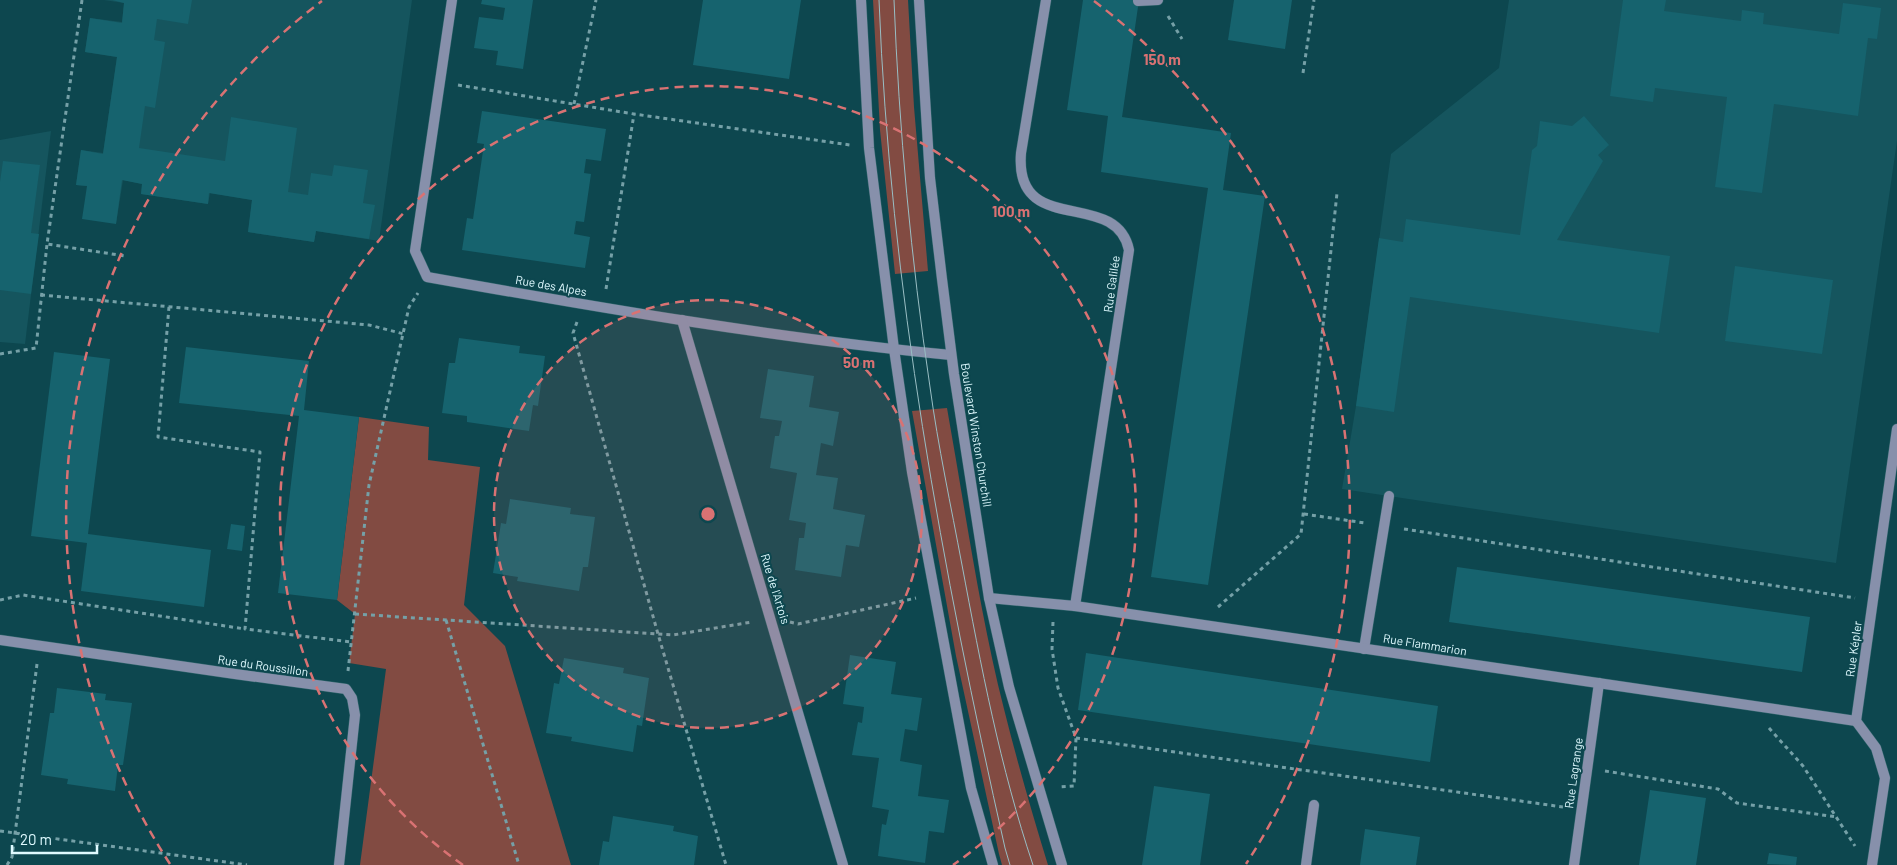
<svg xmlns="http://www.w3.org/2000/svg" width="1897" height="865" font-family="Barlow,sans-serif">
  <rect width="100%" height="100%" fill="#0d474f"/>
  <g fill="#15555e">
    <polygon points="104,0 412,0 379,241 316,231 314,242 248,232 252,200 210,193 208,204 141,194 142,184 123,180 116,224 87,186 76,185 81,150 103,153 117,57 85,52 90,18 122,22 124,3"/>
    <polygon points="1509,0 1897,0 1897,141 1836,563 1342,489 1356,406 1391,154 1499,68"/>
    <polygon points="51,131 25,344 0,342 0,140"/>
  </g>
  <g fill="#824b42">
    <polygon points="873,0 908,0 914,107 928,271 895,274 880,130"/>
    <path d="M947,408C965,508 979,610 1004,709C1017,761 1032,813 1048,865H1002L999,854L956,656L912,411Z"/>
    <polygon points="359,417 429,427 428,460 480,467 464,605 505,646 571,865 360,865 386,669 349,663 355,614 337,600"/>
  </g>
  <g fill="#16636e">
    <polygon points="112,0 192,0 188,24 157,19 154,40 165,42 155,108 145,106 139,148 225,161 231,117 297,128 288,192 308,195 311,173 332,176 334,165 368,170 363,203 375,205 369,239 316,231 314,242 248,232 252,200 209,193 208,204 141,194 142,184 122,180 116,224 82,219 87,186 76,185 81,150 103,154 117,57 85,52 90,18 122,23 124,3"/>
    <polygon points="482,0 533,0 523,69 496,65 498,51 474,48 479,17 503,20 505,8 481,4"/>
    <polygon points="703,0 801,0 789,79 693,65"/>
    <polygon points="1083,0 1139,0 1122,117 1231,133 1223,190 1265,196 1208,585 1151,577 1208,188 1101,172 1108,116 1067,110"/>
    <polygon points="1234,0 1292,0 1285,49 1228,40"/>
    <polygon points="1623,0 1666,0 1664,11 1741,21 1742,10 1764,13 1763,24 1839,34 1843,3 1881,8 1877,39 1868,38 1858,116 1774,104 1762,193 1715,187 1727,97 1655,88 1653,102 1610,96"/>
    <polygon points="482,111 606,129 601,161 586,159 584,173 591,174 584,222 576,221 574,234 590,237 585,268 462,250 467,218 473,219 484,144 477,143"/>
    <polygon points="1584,116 1609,145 1598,155 1603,161 1557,240 1670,256 1659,333 1410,297 1394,412 1356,406 1379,238 1403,242 1406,219 1520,235 1532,150 1537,146 1540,121 1572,126"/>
    <polygon points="3,161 40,165 31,233 39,234 31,294 0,290 0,182"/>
    <polygon points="1735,266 1833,280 1822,354 1725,341"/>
    <polygon points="459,338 520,346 519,353 545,356 538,406 533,405 529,431 467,422 467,416 442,413 449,363 455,363"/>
    <polygon points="186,347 309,361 304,410 359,417 337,600 278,593 299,416 179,403"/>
    <polygon points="54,352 110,359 88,534 211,550 204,607 81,591 87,543 31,536"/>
    <polygon points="768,369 814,376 809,407 839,412 833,446 821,443 816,475 838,478 833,509 865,515 859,547 846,545 841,577 795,570 799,538 804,538 806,523 789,520 797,473 770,468 775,436 779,436 782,421 760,418"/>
    <polygon points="510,499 571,508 570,514 595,517 588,567 583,567 579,591 517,581 518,577 493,573 501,523 506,524"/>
    <polygon points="231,524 245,526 242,551 227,549"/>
    <polygon points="1457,567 1810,617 1802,672 1449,622"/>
    <polygon points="1086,653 1438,706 1430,762 1078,710"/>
    <polygon points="850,655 896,662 891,694 922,698 917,731 905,729 900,761 922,765 918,796 949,800 944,833 929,831 925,863 878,856 882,824 886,825 889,810 872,807 879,758 852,755 858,722 862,723 864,707 843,704"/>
    <polygon points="564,658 624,668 623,673 649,678 642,726 637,725 633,752 571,741 572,737 546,733 554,683 559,684"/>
    <polygon points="57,688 106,694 105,700 132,703 123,765 118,765 115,791 67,784 68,779 41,775 50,713 54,713"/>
    <polygon points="1154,786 1210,794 1200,865 1142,865"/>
    <polygon points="1650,790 1706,798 1696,865 1639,865"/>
    <polygon points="613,816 674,826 673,831 698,836 694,865 599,865 603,841 609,842"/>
    <polygon points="1365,829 1420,837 1416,865 1360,865"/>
    <polygon points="1769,853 1797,857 1796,865 1767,864"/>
  </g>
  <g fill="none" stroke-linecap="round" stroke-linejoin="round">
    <defs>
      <polyline id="pedestrian" points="1364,649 1389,496"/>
      <g id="minor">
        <path d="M452,0L415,251L427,277C601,308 775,338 951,355"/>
        <path d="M1046,0L1021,153C1014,239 1116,187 1129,250L1075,606"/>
        <polyline points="1138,1 1158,0"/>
        <polyline points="682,320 843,865"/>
        <polyline points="989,598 1075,606 1856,721"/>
        <polyline points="0,640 235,674 346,689 352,698 355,715 339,865"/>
        <polyline points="1306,865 1314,805"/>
        <polyline points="1574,865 1599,683"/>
        <polyline points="1872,865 1885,778 1876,748 1856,721 1897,429"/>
      </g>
      <g id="tertiary">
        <polyline points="861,0 869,148 894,349 912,472 971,788 993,865"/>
        <polyline points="919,0 930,178 942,279 954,374 989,598 1009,687 1062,865"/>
      </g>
    </defs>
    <use href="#pedestrian" stroke="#2f646b" stroke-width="11"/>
    <use href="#minor" stroke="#2f646b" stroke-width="11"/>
    <use href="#tertiary" stroke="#2f646b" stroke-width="11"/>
    <g stroke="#75a0a7" stroke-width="3" stroke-dasharray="4 4" stroke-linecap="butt">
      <polyline points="82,0 47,244 125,256"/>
      <polyline points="1168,16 1182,39"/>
      <polyline points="1303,73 1314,0"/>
      <polyline points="458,85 634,114 850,145"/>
      <polyline points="574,104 596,0"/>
      <polyline points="606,289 634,114"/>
      <polyline points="41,295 369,325 404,334"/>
      <polyline points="169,307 158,437 260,452 245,629 351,642"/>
      <polyline points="577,322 573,333 658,634 726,865"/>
      <polyline points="0,354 36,348 47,244"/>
      <polyline points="1304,514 1365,523"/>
      <polyline points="1404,529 1855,598"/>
      <polyline points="0,600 23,595 245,629"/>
      <polyline points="1218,607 1301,534 1337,193"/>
      <polyline points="355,614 673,635 752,622"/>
      <polyline points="446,620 519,865"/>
      <polyline points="790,622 798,624 916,598"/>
      <polyline points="1053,622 1052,649 1058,688 1076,738 1074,786 1059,787"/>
      <polyline points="348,671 369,485 409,307 418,293"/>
      <polyline points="1769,728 1803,766 1855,846"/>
      <polyline points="1076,738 1563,807"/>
      <polyline points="1605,771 1718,789 1737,803 1837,817"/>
      <polyline points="0,831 247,865"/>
      <polyline points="7,865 12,857 37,664"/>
    </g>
    <use href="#pedestrian" stroke="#8790ab" stroke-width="10"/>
    <use href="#minor" stroke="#8790ab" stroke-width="10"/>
    <use href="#tertiary" stroke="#8790ab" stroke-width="10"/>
    <g stroke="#99bec4" stroke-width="1">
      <path d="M879,0C890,286 942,569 1005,848L1010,865"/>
      <path d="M894,0C899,129 911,259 930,387C938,446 951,506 962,565C981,666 1000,767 1033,865"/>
    </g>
  </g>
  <circle cx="708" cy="514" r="214" fill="#d97273" fill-opacity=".12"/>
  <g fill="none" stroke="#d97273" stroke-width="2.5" stroke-dasharray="9 6">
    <circle cx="708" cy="514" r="214"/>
    <path d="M463 865A428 428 0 1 1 953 865"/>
    <path d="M170 864A642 642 0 0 1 322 1M1094 1A642 642 0 0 1 1246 864"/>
  </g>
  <g text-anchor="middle" stroke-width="4" stroke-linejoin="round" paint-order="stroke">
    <g font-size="12" fill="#dffaff" stroke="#0d474f">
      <text transform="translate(1112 284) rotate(-82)" y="4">Rue Galilée</text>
      <text transform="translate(551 286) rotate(10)" y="4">Rue des Alpes</text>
      <text transform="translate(976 435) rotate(81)" y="4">Boulevard Winston Churchill</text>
      <text transform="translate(775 589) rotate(73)" y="4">Rue de l'Artois</text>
      <text transform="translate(1425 645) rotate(9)" y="4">Rue Flammarion</text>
      <text transform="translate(1854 649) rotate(-82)" y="4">Rue Képler</text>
      <text transform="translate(263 666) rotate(8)" y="4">Rue du Roussillon</text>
      <text transform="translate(1574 773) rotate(-82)" y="4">Rue Lagrange</text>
    </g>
  </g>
  <circle cx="708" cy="514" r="8" fill="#d97273" stroke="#0d474f" stroke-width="2.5"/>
  <g font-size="15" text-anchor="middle" font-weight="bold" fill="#d97273" stroke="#0d474f" stroke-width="4" stroke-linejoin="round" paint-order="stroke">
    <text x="1162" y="65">150 m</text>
    <text x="1011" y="217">100 m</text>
    <text x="859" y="368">50 m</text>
  </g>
  <path d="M12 845v8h85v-8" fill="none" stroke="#dffaff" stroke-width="2.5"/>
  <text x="20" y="845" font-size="15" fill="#dffaff" stroke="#0d474f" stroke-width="4" paint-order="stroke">20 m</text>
</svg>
